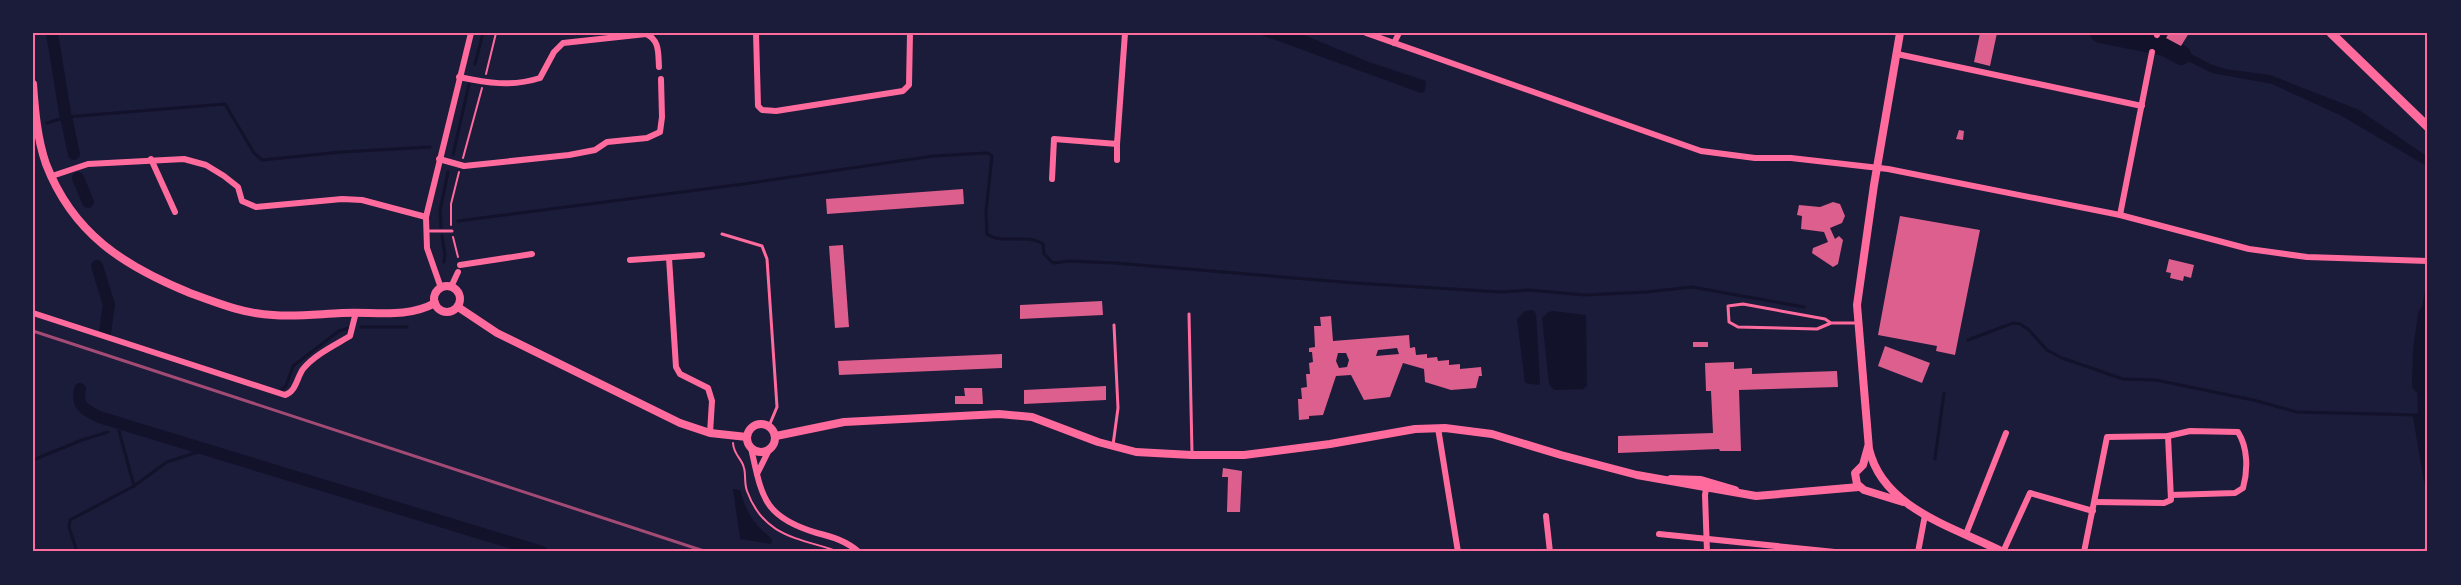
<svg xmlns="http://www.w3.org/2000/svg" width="2461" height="585" font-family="Overpass,sans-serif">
  <rect width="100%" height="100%" fill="#1b1b3a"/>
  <g fill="#12122b">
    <polygon points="1256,33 1299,33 1369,62 1426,81 1425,91 1421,93"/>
    <polygon points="2084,33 2130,33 2153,37 2150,48"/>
    <polygon points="2158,39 2165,40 2210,64 2225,69 2270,75 2359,110 2428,157 2428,167 2342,116 2272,84 2212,73 2164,49 2155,49"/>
    <polygon points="2428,268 2428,353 2416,352"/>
    <polygon points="1533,310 1536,314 1540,382 1539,385 1525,383 1517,319 1525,311"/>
    <polygon points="1552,311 1586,315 1587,386 1583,389 1554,390 1549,384 1542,318 1547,313"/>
    <polygon points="2416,357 2428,358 2428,492 2424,482 2413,417 2418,412"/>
    <path d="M733,489L740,490C747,514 753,523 772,539L771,544L740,539Z"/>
  </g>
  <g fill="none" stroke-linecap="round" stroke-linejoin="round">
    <g stroke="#12122b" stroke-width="3">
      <polyline points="475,64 483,33"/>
      <polyline points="47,123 66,117 225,104 254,153 262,160 341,152 430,147"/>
      <polyline points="453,155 469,84"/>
      <path d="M458,221L744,184L933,156L988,153L992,156L986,212L987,234C1002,245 1026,233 1043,244L1044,254L1053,263L1069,261L1115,263L1355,283L1501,292L1529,290L1585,295L1646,292L1692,287L1804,307"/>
      <polyline points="441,227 440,211 448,172"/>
      <polyline points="442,236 445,255 444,262"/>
      <polyline points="361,327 407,327"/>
      <polyline points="1968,340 2013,323 2020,324 2028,329 2047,350 2062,358 2123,379 2156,380 2253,400 2297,412 2417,415"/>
      <polyline points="281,390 286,386 293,366 339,331 349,328"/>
      <polyline points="119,431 134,486"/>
      <polyline points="1935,459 1944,393"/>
      <polyline points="33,460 82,440 108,432"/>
      <polyline points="77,552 69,527 70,520 134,486 167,462 207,449"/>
    </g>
    <g stroke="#12122b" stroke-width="12">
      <polyline points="52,33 65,113"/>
      <polyline points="66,117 74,154"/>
      <polyline points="78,178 88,202"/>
      <polyline points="97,266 109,305 105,332"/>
      <path d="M80,389C76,406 85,410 99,417L542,552"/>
    </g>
    <g stroke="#12122b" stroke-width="20">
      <polyline points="2100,33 2165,46 2181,55"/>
      <polyline points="2422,384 2423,351 2428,315"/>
    </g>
  </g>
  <g fill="#dd5f8e" fill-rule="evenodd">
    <polygon points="1980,33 1997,33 1990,66 1974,62"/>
    <polygon points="2169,33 2189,33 2181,46 2166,38"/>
    <polygon points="1959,130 1964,131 1963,140 1956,139"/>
    <polygon points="963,189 964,204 827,214 826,199"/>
    <polygon points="1833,202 1840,204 1845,216 1842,223 1830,228 1835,239 1839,236 1843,240 1838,264 1833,267 1812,253 1813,248 1828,242 1824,232 1801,229 1802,216 1797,215 1799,205 1820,207"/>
    <polygon points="1900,216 1980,230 1955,355 1936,351 1937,346 1878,335"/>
    <polygon points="843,245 849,327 835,328 829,246"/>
    <polygon points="2169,259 2194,265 2191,278 2184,276 2183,281 2170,278 2171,273 2166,272"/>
    <polygon points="1102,301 1103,315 1020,319 1020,305"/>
    <path d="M1331,316L1333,341L1409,335L1410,348L1415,347L1416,355L1427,354V358L1437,357L1438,361L1449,360V365L1460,364V369L1481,367L1482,376H1479L1476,388L1451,390L1425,382L1424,369L1403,363L1390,397L1364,400L1351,375L1336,376L1323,415L1309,416V419L1299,420L1298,399H1302L1301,388L1307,387L1306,374H1310L1309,363L1313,362L1312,352H1309V348L1315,347L1314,326H1321L1320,317ZM1397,348L1399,354L1376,356L1378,350ZM1338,353H1346L1349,360L1347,367L1339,368L1336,361Z"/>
    <rect x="1693" y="342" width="15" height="5"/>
    <polygon points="1885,346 1930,363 1922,383 1878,366"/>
    <polygon points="1002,354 1002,368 839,375 838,361"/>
    <polygon points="1734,362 1734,369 1752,368 1752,374 1837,371 1838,387 1739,390 1741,451 1720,451 1719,449 1618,453 1618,436 1713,433 1711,391 1706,391 1705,363"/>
    <polygon points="1106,386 1106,400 1024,404 1024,390"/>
    <polygon points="964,388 982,388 983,404 955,404 955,396 965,396"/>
    <polygon points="1223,468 1242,471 1240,512 1227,512 1228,477 1222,477"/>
  </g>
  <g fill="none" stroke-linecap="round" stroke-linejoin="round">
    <g stroke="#ff6b9d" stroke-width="2">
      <polyline points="486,74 496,33"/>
      <polyline points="463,158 482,88"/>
      <polyline points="451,225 451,204 459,172"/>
      <polyline points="453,237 458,257"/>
      <path d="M733,443C734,456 742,458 744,468C746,475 744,483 747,491C764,538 800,538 840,552"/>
    </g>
    <g stroke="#ff6b9d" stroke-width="3">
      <polyline points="426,231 452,231"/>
      <polyline points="722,234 762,246 767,259 777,407 769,426"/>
      <polyline points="1189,314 1192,453"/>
      <polyline points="1831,323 1825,319 1743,304 1728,306 1729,322 1738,327 1817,329 1831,323 1858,323"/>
      <polyline points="1113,445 1118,408 1114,325"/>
    </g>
    <g stroke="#ff6b9d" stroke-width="6">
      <polyline points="756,33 758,106 762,110 776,111 903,91 909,85 910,33"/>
      <polyline points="1366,33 1701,151 1755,158 1791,158 1888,169 2120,215 2249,249 2307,257 2428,261"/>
      <polyline points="2157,35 2158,33"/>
      <polyline points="1394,43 1399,33"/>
      <polyline points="1897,54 2142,106"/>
      <path d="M459,77C487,83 512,87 540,78L554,52L563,43L646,34C660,40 658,53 659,67"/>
      <polyline points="151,159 175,212"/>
      <polyline points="439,159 464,166 569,155 595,150 607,142 647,138 660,132 662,117 661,79"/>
      <polyline points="1117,160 1117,144"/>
      <polyline points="52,176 88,164 184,159 206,165 224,176 238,187 242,201 256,207 342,199 362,200 426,217"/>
      <polyline points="1052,179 1054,139 1117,144 1125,33"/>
      <polyline points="2120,215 2152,52"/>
      <polyline points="669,258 676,367 680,374 708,388 712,401 710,433"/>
      <polyline points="630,260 702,255"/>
      <polyline points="460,265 532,254"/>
      <polyline points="451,287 458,272"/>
      <polyline points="441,288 427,248 426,217 471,33"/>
      <path d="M33,313L285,395C296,392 297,377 303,369C314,355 335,345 350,336L356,312"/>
      <polyline points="1438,428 1458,552"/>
      <path d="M751,448C762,497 763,517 817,533C833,537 846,541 859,552"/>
      <polyline points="757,474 769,450"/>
      <polyline points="2095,502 2164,503 2171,500 2168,436"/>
      <polyline points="1546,516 1550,552"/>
      <polyline points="1659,534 1835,552"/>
      <polyline points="1966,534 2006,433"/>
      <polyline points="1707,552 1705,495 1706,489 1709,486"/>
      <polyline points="1918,552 1925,515"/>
      <polyline points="2003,552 2030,493 2093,511"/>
      <path d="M2084,552L2107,437L2168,436L2190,431L2238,432C2248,448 2248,470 2243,488L2235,493L2171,495"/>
      <polyline points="2425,552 2428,550"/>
    </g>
    <g stroke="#ff6b9d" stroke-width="8">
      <path d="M1900,33L1874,185L1857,305L1869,449C1883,509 1954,527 2003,552"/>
      <path d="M33,84C35,111 37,138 46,164C73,234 124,266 190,293C217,303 245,314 273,315C296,317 319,314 342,313C373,311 406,319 435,303"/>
      <circle cx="447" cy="299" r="13"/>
      <polyline points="458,307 497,333 680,423 710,433 747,437"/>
      <circle cx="761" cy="438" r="14"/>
      <polyline points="776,436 844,422 999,414 1032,417 1098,442 1136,452 1192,455 1244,455 1330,444 1415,429 1445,428 1492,434 1561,455 1637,475 1756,496 1859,487"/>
      <polyline points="1868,447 1863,465 1855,473 1857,484 1864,490 1903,502"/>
      <polyline points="1671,479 1701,480 1735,490"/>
    </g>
    <polyline stroke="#ff6b9d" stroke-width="9" points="2331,33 2428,127"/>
    <polyline stroke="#a44b75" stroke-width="3" points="33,331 707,552"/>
  </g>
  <rect width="2461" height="585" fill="none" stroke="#1b1b3a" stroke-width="69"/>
  <rect x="34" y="34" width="2392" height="516" fill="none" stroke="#ff6b9d" stroke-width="2"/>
</svg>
